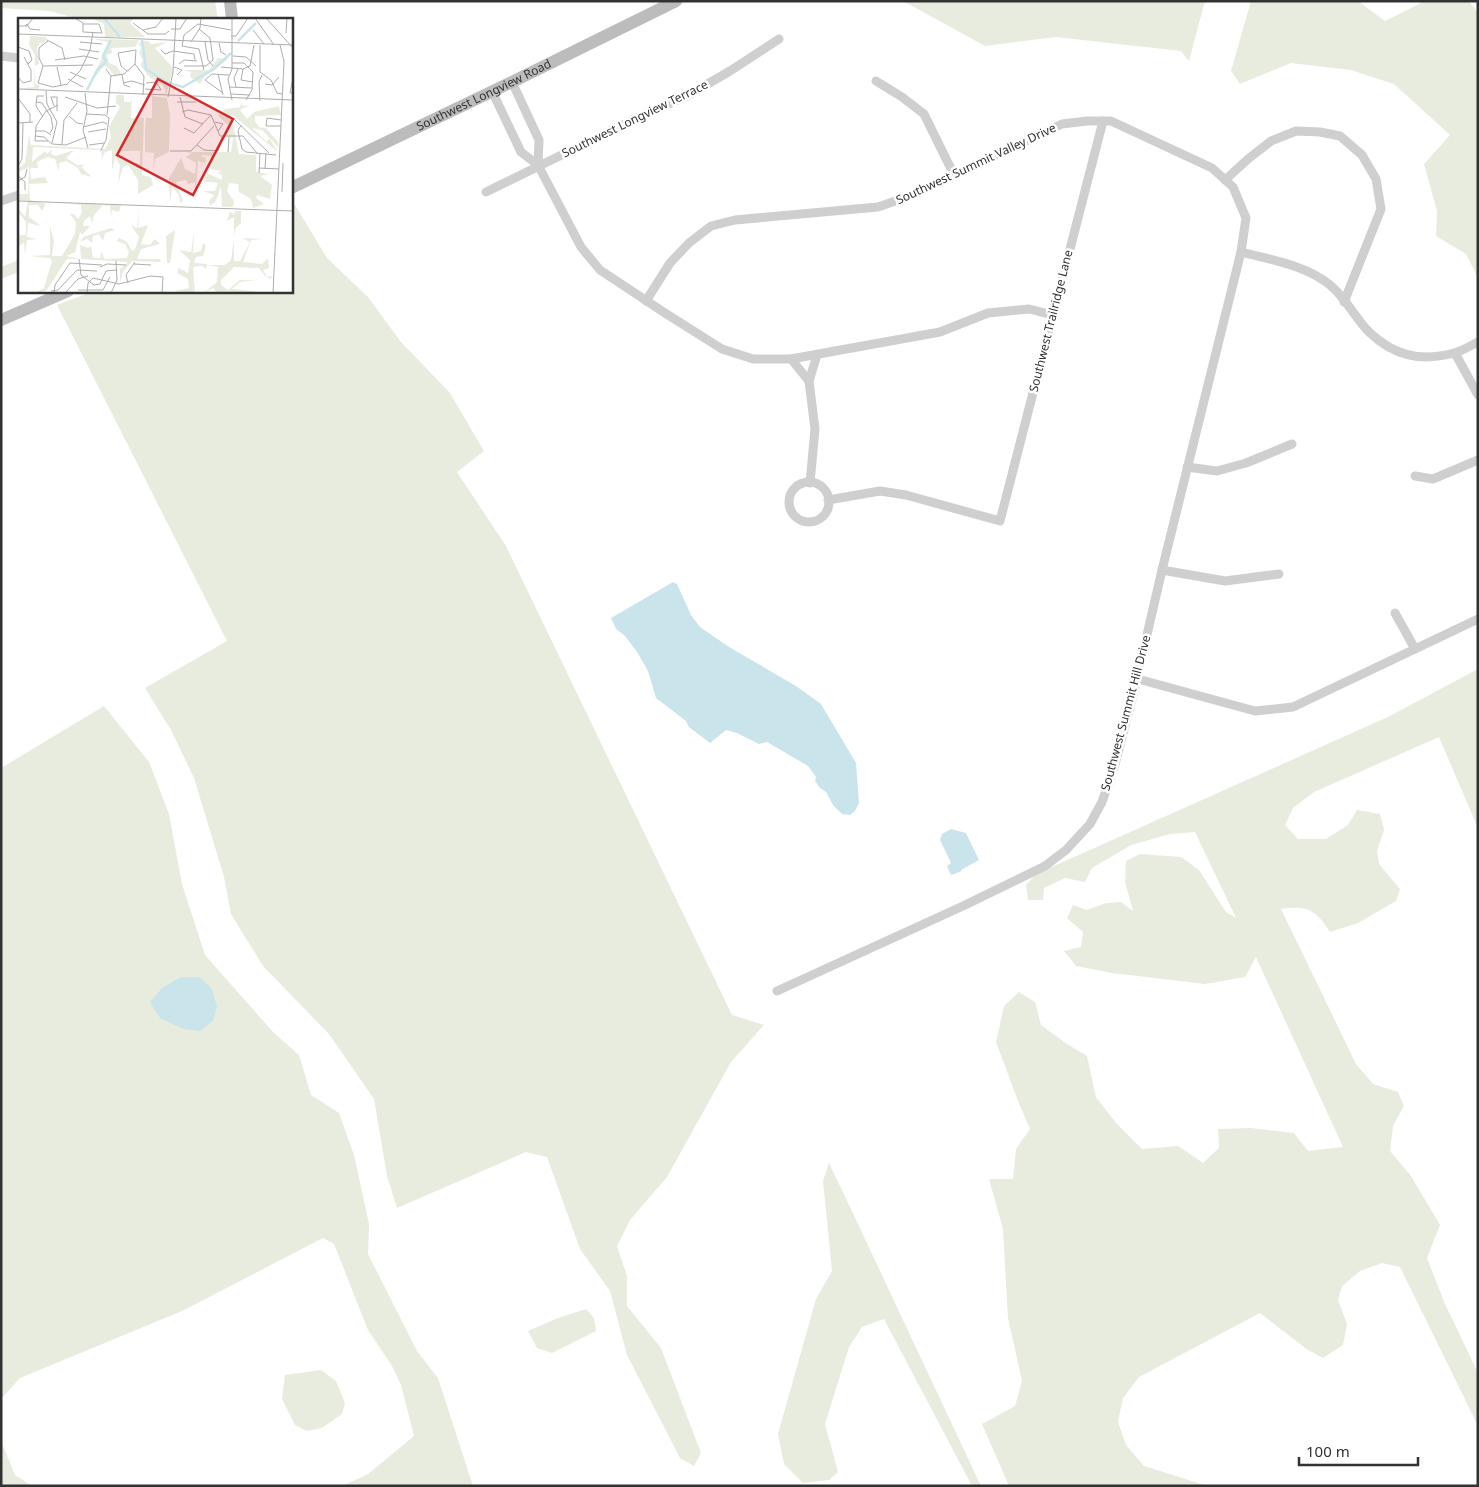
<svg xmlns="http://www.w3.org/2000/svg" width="1479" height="1487" font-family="'Noto Sans',sans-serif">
  <rect width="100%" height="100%" fill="#fff"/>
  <g fill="#e7ecde">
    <polygon points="1,1 215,1 218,19 80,19 49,11 1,8"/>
    <polygon points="903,1 1205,1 1189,61 1181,51 1056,37 985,46"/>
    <polygon points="1251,1 1358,1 1385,21 1421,3 1421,1 1469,1 1478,13 1478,278 1466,254 1436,236 1437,211 1424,164 1450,135 1394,84 1351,70 1291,63 1240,84 1231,71"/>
    <polygon points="291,204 295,205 327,258 368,297 401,342 450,393 484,451 457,472 506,546 732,1015 764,1025 731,1062 667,1177 630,1220 617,1246 627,1276 627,1306 661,1348 701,1453 694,1466 680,1458 627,1355 610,1291 580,1249 547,1157 526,1152 397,1208 387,1176 374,1099 329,1034 263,966 231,914 224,877 194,778 171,730 145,688 227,641 57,305 94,291 291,291"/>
    <polygon points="19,260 19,272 1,279 1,267"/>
    <path d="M1478,669V828L1439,737L1314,792L1293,808L1285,825L1298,839H1326L1348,825L1357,810L1380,814L1384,830L1377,851L1379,864L1400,889L1396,901L1358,923L1330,932C1316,910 1307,905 1281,909L1356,1064L1373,1084L1398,1092L1404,1106L1393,1126L1390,1151L1411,1176L1440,1225L1427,1258L1445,1304L1478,1373V1426L1400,1267L1382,1263L1360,1271L1342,1286L1338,1300L1347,1324L1343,1345L1323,1358L1308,1350L1260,1313L1139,1377L1123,1398L1118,1422L1126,1445L1144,1466L1208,1486H1009L982,1424L1015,1406L1022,1381L1008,1318L1003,1229L989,1179H1013L1016,1149L1030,1129L1018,1101L996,1042L1004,1006L1019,992L1035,1002L1041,1025L1067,1044L1087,1056L1096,1097L1116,1123L1142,1149L1178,1146L1203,1163L1219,1148L1218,1129L1251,1128L1294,1133L1308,1151L1343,1147L1256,957L1245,977L1205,984L1112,973L1076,966L1064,951L1081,947L1083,932L1067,918L1073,905L1087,910L1106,903L1121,902L1133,911L1125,882L1126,861L1140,854L1181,857L1199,870L1226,912L1236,918L1195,832L1170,834L1131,845L1092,868L1085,882L1065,878L1044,888L1043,900H1028L1026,885L1036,874L1388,717Z"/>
    <polygon points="104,706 149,762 169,814 182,884 205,955 274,1033 299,1055 311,1095 339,1113 354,1155 369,1224 368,1254 417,1351 438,1378 473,1486 342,1486 368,1474 414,1436 401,1385 392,1366 368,1330 334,1244 323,1238 182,1311 20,1378 1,1399 1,768"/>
    <polygon points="829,1163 849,1205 981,1486 972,1486 884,1319 862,1327 849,1347 825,1424 838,1472 829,1480 803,1483 784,1464 778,1434 816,1299 832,1271 823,1181"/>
    <polygon points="586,1309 594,1318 596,1331 552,1353 537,1348 528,1331 558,1318"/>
    <polygon points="321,1370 336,1381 345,1403 342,1414 322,1428 307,1431 295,1425 282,1399 285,1375"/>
    <polygon points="1,1441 15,1475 32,1486 1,1486"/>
  </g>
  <g fill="#cae4ec">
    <polygon points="673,582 677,584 691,615 700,627 729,647 796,686 821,704 856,763 859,803 855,811 850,815 842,814 833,805 826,792 820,788 815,781 816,777 808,766 767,742 759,744 737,733 726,730 710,743 689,727 686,721 656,698 648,671 637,652 625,636 616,629 611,618"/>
    <polygon points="951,829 966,833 979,860 961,870 962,871 951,875 947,866 951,863 940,840 942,834"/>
    <polygon points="181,977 199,977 212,989 217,1007 213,1021 200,1031 183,1029 160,1018 150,1002 162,988"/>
  </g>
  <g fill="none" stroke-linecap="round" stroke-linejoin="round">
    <g stroke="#cfcfcf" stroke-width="9">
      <polyline points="1,56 19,58"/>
      <polyline points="876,81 902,97 924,114 954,175"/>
      <polyline points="512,82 539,140 538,165"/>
      <polyline points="492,91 521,152 538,165 581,247 600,270 665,313 722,349 753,359 791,359 940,332 988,313 1029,309 1053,315"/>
      <polyline points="1225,180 1248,159 1271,141 1296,131 1320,132 1340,136 1362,155 1376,179 1381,209 1344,302"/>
      <polyline points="486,192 641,116 687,96 730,71 779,39"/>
      <polyline points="1,201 19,195"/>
      <path d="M1241,252C1271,260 1306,265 1330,285C1346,298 1355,318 1369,332C1394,356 1421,362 1454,353C1462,351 1470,346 1478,342"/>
      <polyline points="646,301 670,263 689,243 711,226 735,220 878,207 907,197 1062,124 1087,121 1111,121 1212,168 1233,187 1246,218 1241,252 1162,570 1134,691 1115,764 1102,802 1090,824 1066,850 1045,866 963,906 777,991"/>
      <polyline points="1455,353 1478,395"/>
      <polyline points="791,359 809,381"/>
      <polyline points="1187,467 1217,471 1246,463 1292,444"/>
      <polyline points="1415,476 1433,479 1478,460"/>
      <circle cx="809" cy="502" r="20"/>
      <polyline points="810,483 815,429 809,381 817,355"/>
      <polyline points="828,500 880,491 906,495 1000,521 1103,121"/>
      <polyline points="1162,570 1225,581 1279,574"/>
      <polyline points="1395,613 1415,649"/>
      <polyline points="1138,679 1255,711 1293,707 1478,619"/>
    </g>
    <g stroke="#bcbcbc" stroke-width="12">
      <polyline points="230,1 232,19"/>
      <path id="s1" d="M291,188L512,82L676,1"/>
      <polyline points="1,320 68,291"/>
    </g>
  </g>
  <g text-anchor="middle" stroke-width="5" stroke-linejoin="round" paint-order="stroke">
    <g font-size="12" fill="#323232" stroke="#fff">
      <text dy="4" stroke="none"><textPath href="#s1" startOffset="214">Southwest Longview Road</textPath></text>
      <text transform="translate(635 119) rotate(-26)" y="4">Southwest Longview Terrace</text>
      <text transform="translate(976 164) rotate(-25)" y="4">Southwest Summit Valley Drive</text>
      <text transform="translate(1051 321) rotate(-76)" y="4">Southwest Trailridge Lane</text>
      <text transform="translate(1126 713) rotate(-75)" y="4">Southwest Summit Hill Drive</text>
    </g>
  </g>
  <g transform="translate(18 18)">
    <rect width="275" height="275" fill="#fff"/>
    <path d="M73,0H116L112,5L127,19H87L86,6ZM12,18L28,19L29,22L24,26L22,24L19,30L21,46L17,48V66L22,68L20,71H0L16,69L17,37L11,27ZM75,21L121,22L117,29L93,30L94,35L89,37L91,45L99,48L104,57L97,58L87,47L74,63L90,24ZM123,23H130L133,26L149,24L137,30L155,50L149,75L145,76L148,73L144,66L132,60L122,47L125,42L121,35L124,29L120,26ZM200,40L210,41L196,52L190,53L182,66L172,59L173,54L165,52H191ZM98,77H106V84H113L114,77L113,100H126L124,157L133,159L135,167L120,176V162L110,147L105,149L100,166L102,147L97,139L95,150H94V132L87,134L83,142L84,135L81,132L15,129L14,144L27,133L29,136L34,131L33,136L38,138L56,132L48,140L59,147H67L63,149L74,159L63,156L60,150L48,143L41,145V153L37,141L29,139L19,144L20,150H12L13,161L27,159L30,165L11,166L12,182L28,186L24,193L20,187H11V199L23,208L10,205L9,219L19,221L9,222L7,237L6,225L0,228V217H8V204L0,194V191L7,198L10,183L0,182V176H10L11,149L0,154V151L7,145L11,117L13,127L87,131L93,120L91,109L102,89L98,85ZM102,133H122V146L105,141L100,137ZM134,78L149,80L152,97L151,134L137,141L135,155L136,135L127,134V114L128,100H134ZM224,83V88L231,87L222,92L229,101L236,94L261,88L263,97L237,98V103L241,109L248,110L260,124L261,130L244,112L234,110L249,124L251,120L260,134L213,96L221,136L238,137V154L251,156L242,158L254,167L252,181L239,177L238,180L246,186L235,190L233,181L221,174L220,166L211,165L209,173L216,183L215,189H204L203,168L198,183L192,188L191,183L196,177L185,173H197L200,165L182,163L188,162L186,158H189V155L204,162V157L199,155L204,153L192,151L193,138L185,137L183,138L188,140L187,145L180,143L177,187V164L170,166L168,162L158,164L165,183L162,185L161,177L154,169L152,186L151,160L163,140L167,151L177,156L178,145L168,139L174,135L168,134H213L215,120L207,118L210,107L200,98L207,91L222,89ZM43,185L103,187L101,194L94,192L93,199L92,188L85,187L76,197L74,206L72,198L66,203L65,208H72L64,217L62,214L57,234L48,238L61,241H49L28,273L19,274L26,270L34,243L32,240L11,238L32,237V208L36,223L34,238H44L57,216L58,204L52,196H56L60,201L64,195L63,187ZM121,190L120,210L130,207L123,226L132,227L137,221L142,226L123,231L119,241H141L143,244L114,243L105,254L102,264V251L110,244L63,241L62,227L70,230L73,228L75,240H82L84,233L86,241L109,240L111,234L107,226L99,223L101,220L109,224L114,233L117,231L121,219L113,207L119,210ZM212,193L216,197L217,193H223V205L217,211L216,219V199L209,203ZM93,210L97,212L87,215L85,223L81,216L75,218L74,225L69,221L62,224L65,219ZM157,212L152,245H149L148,218ZM176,213L175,235L183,233L185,225L188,228L185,238L178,239L176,245L189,246L188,251L184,248L175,249L177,275L156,273L171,270L170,261L159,255L161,250L170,255L172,242L161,232L173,234ZM224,220L244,221L233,222L225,244L244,246L250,240L251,250L245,252L249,259L254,258L253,261L248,259L241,250L216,249L203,262V267L210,272L222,262H238L222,264L214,271L251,275H199L195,270L186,275L199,264L200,249L190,247H207L213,242L216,222V243H222L232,224Z" fill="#e7ecde" fill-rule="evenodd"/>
    <path fill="none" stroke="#cae4ec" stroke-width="2.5" d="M86,0L102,19M124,22L128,51L148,64L165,69L196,51L213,35M220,23L238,5M69,72L79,52L88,44L85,38L93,22"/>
    <path fill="none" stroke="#adadad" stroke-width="1" d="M57,0L65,5V14L84,15L81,6H65M214,0V51L210,61L214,82M237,0L256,27M248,0L275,30M115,5L130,16H147L151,13M0,8H9L15,0M7,8L9,6L12,11L22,12M153,11H162L169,0M125,12L138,9L145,0M235,12L246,26M268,15L269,0M0,16L275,27M213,18H218L230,0M29,22L44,30L47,42M30,23L21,30V40L25,48L20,65L35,69L50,66M62,24L84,26M173,24L182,10L183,0M187,24L190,42L195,48M201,25L203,34L208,37M242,27V54L253,62L259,75L264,76M0,29L11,33L14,42L10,46M61,31L81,34M143,32L147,36L155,33L176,36L177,42M215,38L228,39L238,48M37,42L66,38L80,41M214,45H226L235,54L234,72L228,82M117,46L126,58L125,77M161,46L166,42L179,43M25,48L75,47M166,48H188L195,42L192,20L181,11M39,49L43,67M156,49L164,52L159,57M203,49L225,51L232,48L236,27M88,51L93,58L89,97M225,51L223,62L235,64M186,52L181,31L164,28L166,17L180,6L213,12M109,53L103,48L100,35L118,32M52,54L68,61M200,56L205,77M104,57L106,67L112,69M93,58L106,56L117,46L118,32M0,59L5,65L13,63V52L6,39M275,60L272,75H275M50,61L65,69M105,65L114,63L127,67M49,66L62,53L72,32L75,14M247,66L254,67L261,59M211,69L234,70M218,69L216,60L220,51M0,71L275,82M127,71L143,72L138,64L128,65M28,73L29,86L39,104L34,125M67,75L69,93L65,112L70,130M205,75L187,62L194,56L211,57M213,76L232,77M47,79L79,90L98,88M150,79L155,54L158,0M162,79L167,99L185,106M0,80L12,96V104M242,83L241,64L244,57M19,84L24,85L33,99L35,110L32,115M159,84H178M36,88L33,79H39V93M164,94L170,92L193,97M68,96L87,97L91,100L88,122L83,132M193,97L202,118H225L239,135M51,98L59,105L65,106M25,99L18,88L19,78H26M215,100L251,135M197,104L205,106L200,113M0,105L15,104M223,107L220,113L224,131L228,134M263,108H248L249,100L263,102M65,109L85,104L89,106M166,110L176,115L193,97M17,113H27L33,117M70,114L88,111M17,118L26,119L34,126L48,127L68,119M30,123H17L18,108L28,93L40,87M44,126L46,102L59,85M71,127L86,125M179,127L186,132L200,133L204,119M152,133H173L196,108M210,134L211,119M228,134L258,137M0,148L4,141L5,105M241,150L261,151M247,151L248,135M241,155L242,135M0,158L7,164V172M0,163L7,159L9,151M264,174L265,145M0,183L275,193M61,241L63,257L76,267L82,266L88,253L98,252M116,246L133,247M82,249L89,246L108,247M110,265L108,257L117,244M60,272H85L92,259M33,273L40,272L59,252L79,253M36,275L37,267L52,245L84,247M47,275L60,261L70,258M69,275L70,265L75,260L101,266L132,258L145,259L144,275M93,275L99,262L98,243M255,275L266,43L262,27"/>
    <path fill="#d62828" fill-opacity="0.15" stroke="#d62828" stroke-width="2.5" d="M140,61L215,101L175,177L99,137Z"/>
    <rect width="275" height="275" fill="none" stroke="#323232" stroke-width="2.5"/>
  </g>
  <rect width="1479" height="1487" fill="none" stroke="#323232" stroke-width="5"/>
  <path d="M1299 1457v8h119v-8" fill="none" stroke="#323232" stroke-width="2.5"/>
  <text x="1306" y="1457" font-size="15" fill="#323232" stroke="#ffffff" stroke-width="4" paint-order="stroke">100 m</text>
</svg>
